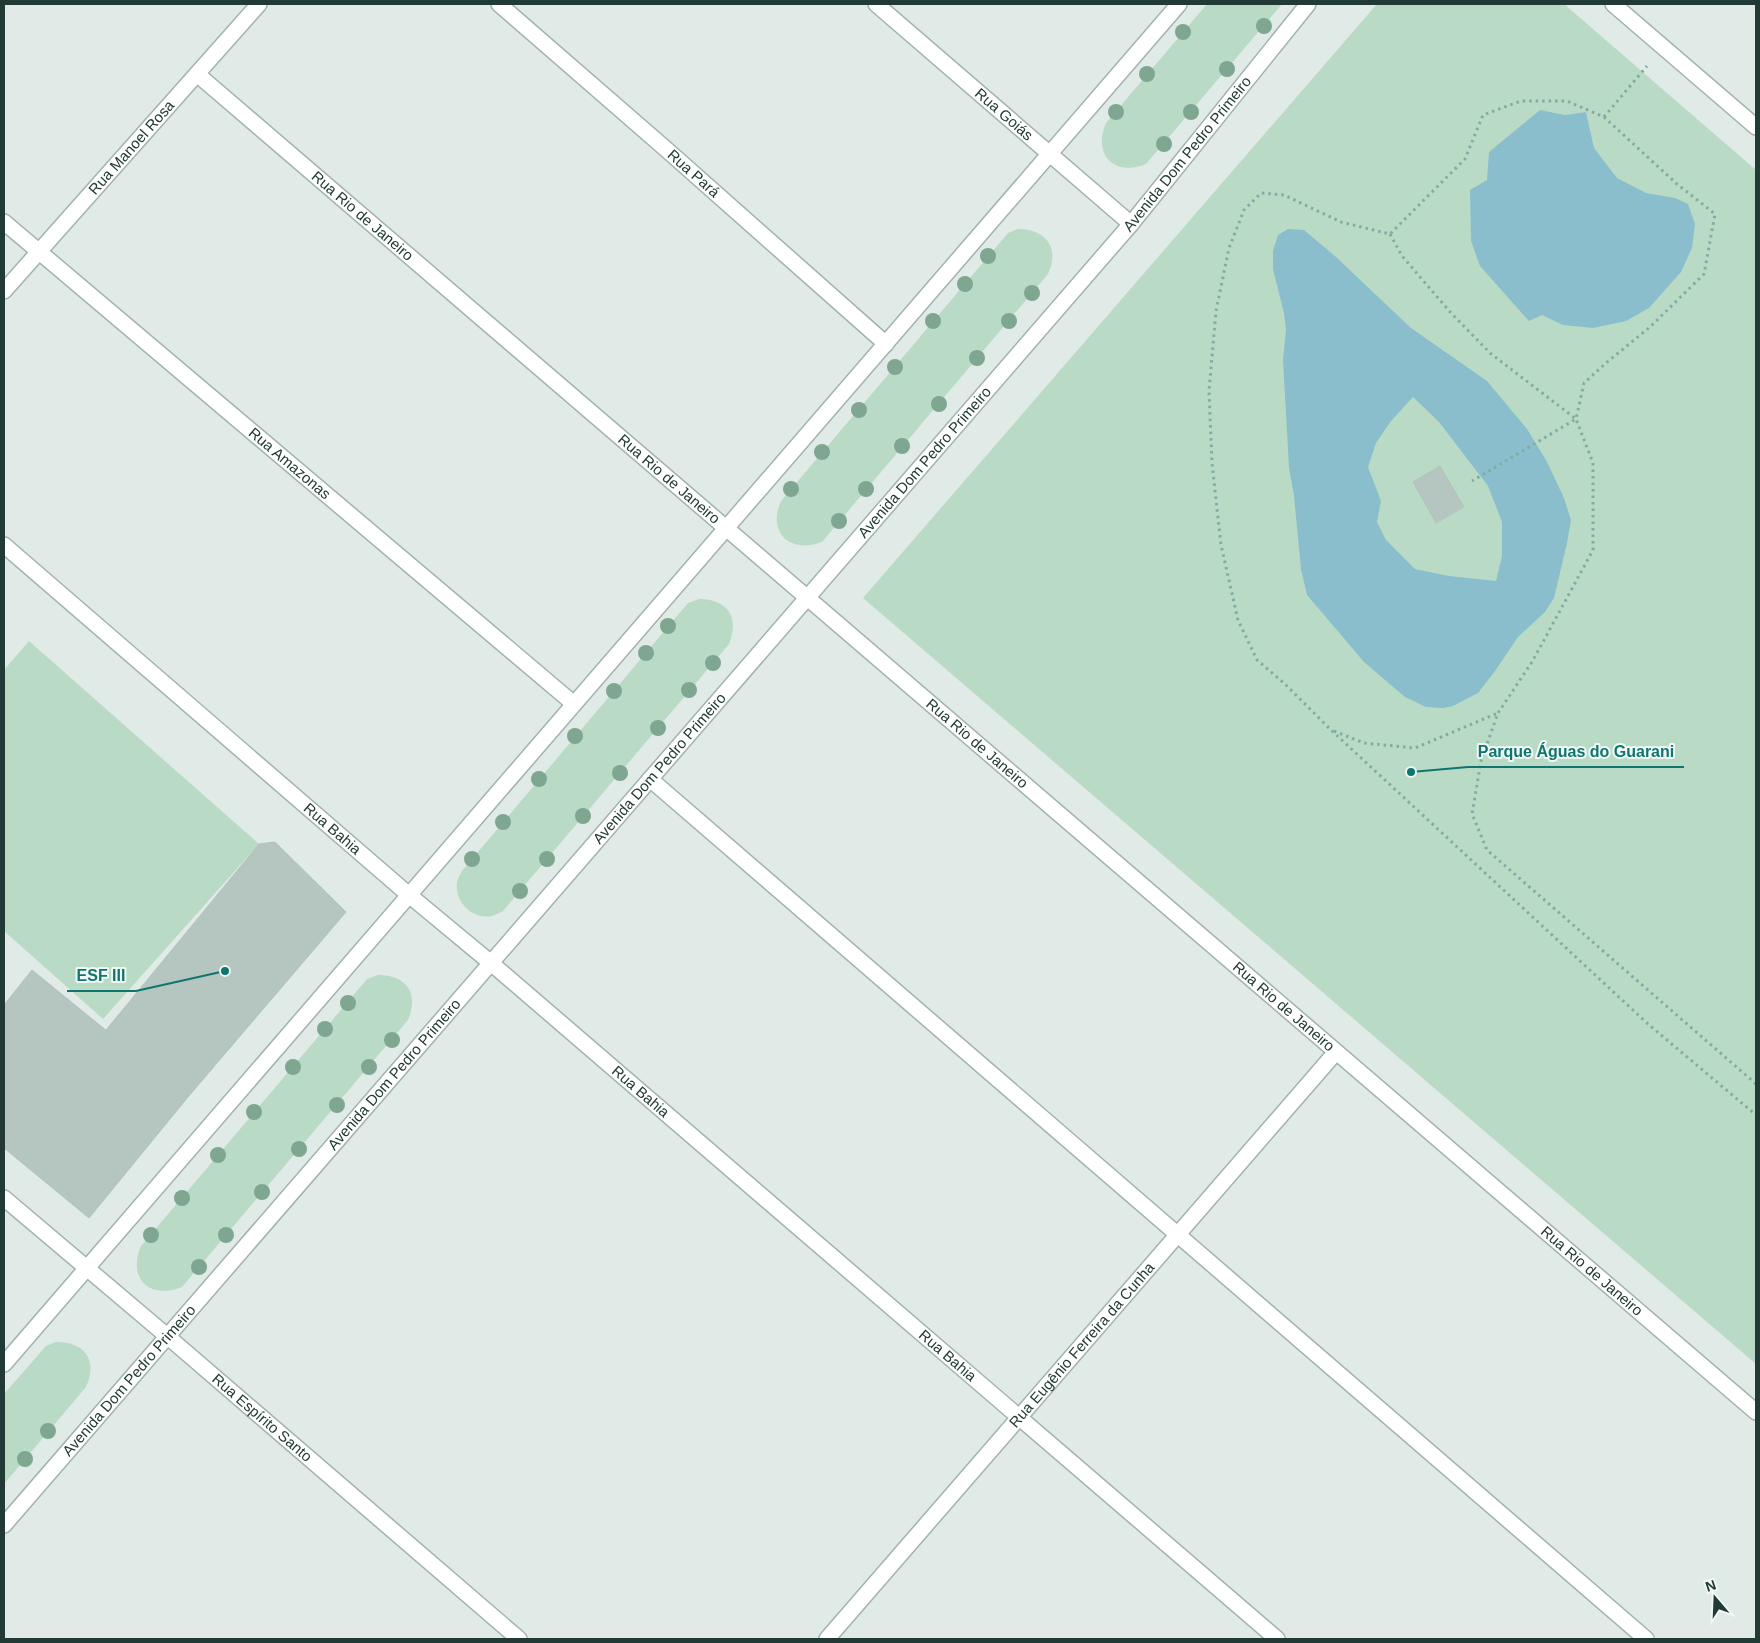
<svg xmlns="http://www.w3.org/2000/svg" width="1760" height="1643" font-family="Helvetica,sans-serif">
  <rect width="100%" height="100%" fill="#e0eae6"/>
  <g fill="#b9dbc5">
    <path d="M1207,4H1282L1146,164C1115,177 1092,155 1106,123Z"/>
    <polygon points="1377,4 1564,4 1756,170 1756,1364 863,598"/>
    <path d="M1018,229C1046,229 1060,248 1048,274L822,542C790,554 767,533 781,501L1008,233Z"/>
    <path d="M699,599C727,599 740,617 729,644L503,911C499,913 495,915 492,916C472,920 454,901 457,882C458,878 460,874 462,871L688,603Z"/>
    <polygon points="29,641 259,844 103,1019 4,931 4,670"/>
    <path d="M378,975C407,975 419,994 408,1020L182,1287C150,1300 127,1279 141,1246L367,979Z"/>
    <path d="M56,1342C85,1342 98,1360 86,1387L4,1484V1394L46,1346Z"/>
  </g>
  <g fill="#8abecd" fill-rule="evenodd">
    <polygon points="1540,110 1565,115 1586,112 1594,148 1617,178 1646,193 1675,198 1688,204 1695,224 1692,248 1681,272 1649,308 1626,321 1593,328 1563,325 1542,315 1529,321 1480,266 1471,241 1470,190 1487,180 1489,152"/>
    <path d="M1288,229L1304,230L1336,257L1411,328L1487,381L1527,429L1546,460L1564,498L1571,520L1567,543L1554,598L1545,612L1518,637L1495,671L1478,693L1453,706L1443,708L1426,707L1405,697L1364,662L1307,595L1301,569L1294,496L1289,468L1283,360L1286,330L1284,313L1273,269V251L1278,235ZM1413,397L1439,422L1488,486L1502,522V556L1496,581L1449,576L1415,569L1386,540L1377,522L1381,501L1368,467L1376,443L1391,421Z"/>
  </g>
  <g fill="#b5c5bf" stroke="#b3c3be">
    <polygon points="1440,466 1464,507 1436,523 1413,482"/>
    <polygon points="275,842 346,912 188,1097 106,1030 259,844"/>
    <polygon points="32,970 188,1097 89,1218 4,1148 4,1005"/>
  </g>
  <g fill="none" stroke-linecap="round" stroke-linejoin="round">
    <defs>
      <g id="minor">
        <path id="s1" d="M499,4L667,150L886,344"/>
        <path id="s2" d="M876,4L1131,224"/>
        <polyline points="1613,4 1756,127"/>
        <path id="s3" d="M197,74L1756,1412"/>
        <path id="s4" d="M4,222L574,704"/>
        <path id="s5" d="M4,291L259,4"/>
        <path id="s6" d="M4,545L409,895L491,963L1277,1639"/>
        <polyline points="650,779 1646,1639"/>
        <path id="s7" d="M4,1198L167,1336L519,1639"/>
        <polyline points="4,1364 1179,4"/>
        <path id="s8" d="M4,1525L1131,224L1308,4"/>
        <path id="s9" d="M827,1639L1336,1052"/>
      </g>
    </defs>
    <use href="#minor" stroke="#a3b2ad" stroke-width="18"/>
    <g stroke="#82aca2" stroke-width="3" stroke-dasharray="2.5 4" stroke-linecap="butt">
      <polyline points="1604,117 1647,66"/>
      <polyline points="1390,234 1402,256 1451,313 1490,353 1576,419 1472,481"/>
      <polyline points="1334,731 1364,743 1415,748 1498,713"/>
      <polyline points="1756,1084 1487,850 1472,814 1481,761 1498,713 1532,662 1593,550 1593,463 1576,419 1584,383 1606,363 1650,327 1704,274 1715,214 1677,184 1604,117 1567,101 1521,101 1483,115 1465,159 1390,234 1341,222 1284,195 1261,193 1244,210 1229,248 1216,311 1209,391 1212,463 1221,545 1238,620 1257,660 1285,684 1331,730 1648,1024 1756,1115"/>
    </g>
    <use href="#minor" stroke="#fff" stroke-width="15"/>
  </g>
  <g fill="#7ea691">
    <circle cx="1264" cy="26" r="8"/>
    <circle cx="1183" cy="32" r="8"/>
    <circle cx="1227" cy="69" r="8"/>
    <circle cx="1147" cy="74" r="8"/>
    <circle cx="1116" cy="112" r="8"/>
    <circle cx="1191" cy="112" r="8"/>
    <circle cx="1164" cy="144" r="8"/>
    <circle cx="988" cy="256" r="8"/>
    <circle cx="965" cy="284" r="8"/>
    <circle cx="1032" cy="293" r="8"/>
    <circle cx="933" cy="321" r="8"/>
    <circle cx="1009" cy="321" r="8"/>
    <circle cx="977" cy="358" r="8"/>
    <circle cx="895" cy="367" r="8"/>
    <circle cx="939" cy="404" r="8"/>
    <circle cx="859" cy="410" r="8"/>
    <circle cx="902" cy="446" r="8"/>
    <circle cx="822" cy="452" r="8"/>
    <circle cx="791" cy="489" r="8"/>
    <circle cx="866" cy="489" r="8"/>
    <circle cx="839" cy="521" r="8"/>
    <circle cx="668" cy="626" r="8"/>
    <circle cx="646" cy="653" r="8"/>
    <circle cx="713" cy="663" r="8"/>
    <circle cx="689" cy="690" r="8"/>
    <circle cx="614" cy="691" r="8"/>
    <circle cx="658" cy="728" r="8"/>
    <circle cx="575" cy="736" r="8"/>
    <circle cx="620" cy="773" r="8"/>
    <circle cx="539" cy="779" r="8"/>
    <circle cx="583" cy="816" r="8"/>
    <circle cx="503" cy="822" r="8"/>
    <circle cx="472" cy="859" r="8"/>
    <circle cx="547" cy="859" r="8"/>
    <circle cx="520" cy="891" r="8"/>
    <circle cx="348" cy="1003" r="8"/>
    <circle cx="325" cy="1029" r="8"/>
    <circle cx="392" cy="1040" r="8"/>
    <circle cx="293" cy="1067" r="8"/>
    <circle cx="369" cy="1067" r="8"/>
    <circle cx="337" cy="1105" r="8"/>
    <circle cx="254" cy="1112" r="8"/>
    <circle cx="299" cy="1149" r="8"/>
    <circle cx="218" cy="1155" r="8"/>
    <circle cx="262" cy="1192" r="8"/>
    <circle cx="182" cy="1198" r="8"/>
    <circle cx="151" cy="1235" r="8"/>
    <circle cx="226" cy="1235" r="8"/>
    <circle cx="199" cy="1267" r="8"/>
    <circle cx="48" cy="1431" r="8"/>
    <circle cx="25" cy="1459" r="8"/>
  </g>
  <g text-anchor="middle" stroke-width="4" stroke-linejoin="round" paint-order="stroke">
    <g font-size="15" fill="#213a35" stroke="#f0f7f4">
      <text dy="5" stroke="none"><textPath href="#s2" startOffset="169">Rua Goiás</textPath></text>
      <text dy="5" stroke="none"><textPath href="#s5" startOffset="192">Rua Manoel Rosa</textPath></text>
      <text dy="5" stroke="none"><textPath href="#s8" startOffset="1811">Avenida Dom Pedro Primeiro</textPath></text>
      <text dy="5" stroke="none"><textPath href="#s1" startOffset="258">Rua Pará</textPath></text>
      <text dy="5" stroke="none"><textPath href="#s3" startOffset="218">Rua Rio de Janeiro</textPath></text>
      <text dy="5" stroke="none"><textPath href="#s8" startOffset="1406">Avenida Dom Pedro Primeiro</textPath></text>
      <text dy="5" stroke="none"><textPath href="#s4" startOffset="374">Rua Amazonas</textPath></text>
      <text dy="5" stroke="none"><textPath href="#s3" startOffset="622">Rua Rio de Janeiro</textPath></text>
      <text dy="5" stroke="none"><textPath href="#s3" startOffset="1028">Rua Rio de Janeiro</textPath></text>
      <text dy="5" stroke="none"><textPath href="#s8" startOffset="1001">Avenida Dom Pedro Primeiro</textPath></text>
      <text dy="5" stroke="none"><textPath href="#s6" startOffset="434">Rua Bahia</textPath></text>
      <text dy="5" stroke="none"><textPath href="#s3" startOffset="1432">Rua Rio de Janeiro</textPath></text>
      <text dy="5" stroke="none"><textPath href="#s8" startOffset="596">Avenida Dom Pedro Primeiro</textPath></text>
      <text dy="5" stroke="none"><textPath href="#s6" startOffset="839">Rua Bahia</textPath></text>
      <text dy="5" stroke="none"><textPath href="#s3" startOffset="1838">Rua Rio de Janeiro</textPath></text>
      <text dy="5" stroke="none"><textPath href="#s9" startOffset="389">Rua Eugênio Ferreira da Cunha</textPath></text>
      <text dy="5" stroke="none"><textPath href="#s6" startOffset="1244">Rua Bahia</textPath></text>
      <text dy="5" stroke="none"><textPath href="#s8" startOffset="191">Avenida Dom Pedro Primeiro</textPath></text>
      <text dy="5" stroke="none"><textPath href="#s7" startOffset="339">Rua Espírito Santo</textPath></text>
    </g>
  </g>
  <path fill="none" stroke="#0f766e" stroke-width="2" d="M1411 772L1468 767H1684M225 971L136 991H67"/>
  <g fill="#0f766e" stroke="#f0f7f4" stroke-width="2">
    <circle cx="1411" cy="772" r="5"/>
    <circle cx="225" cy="971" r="5"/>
  </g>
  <g font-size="16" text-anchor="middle" font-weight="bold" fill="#0f766e" stroke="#f0f7f4" stroke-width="4" stroke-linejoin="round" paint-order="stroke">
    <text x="1576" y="757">Parque Águas do Guarani</text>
    <text x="101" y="981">ESF III</text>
  </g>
  <rect width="1760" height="1643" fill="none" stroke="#213a35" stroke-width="10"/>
  <g transform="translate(1715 1598) rotate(341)" stroke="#f0f7f4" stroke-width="4" paint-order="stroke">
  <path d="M0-4L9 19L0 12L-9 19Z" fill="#213a35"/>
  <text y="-8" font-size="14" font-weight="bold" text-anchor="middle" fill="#213a35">N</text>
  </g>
</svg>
